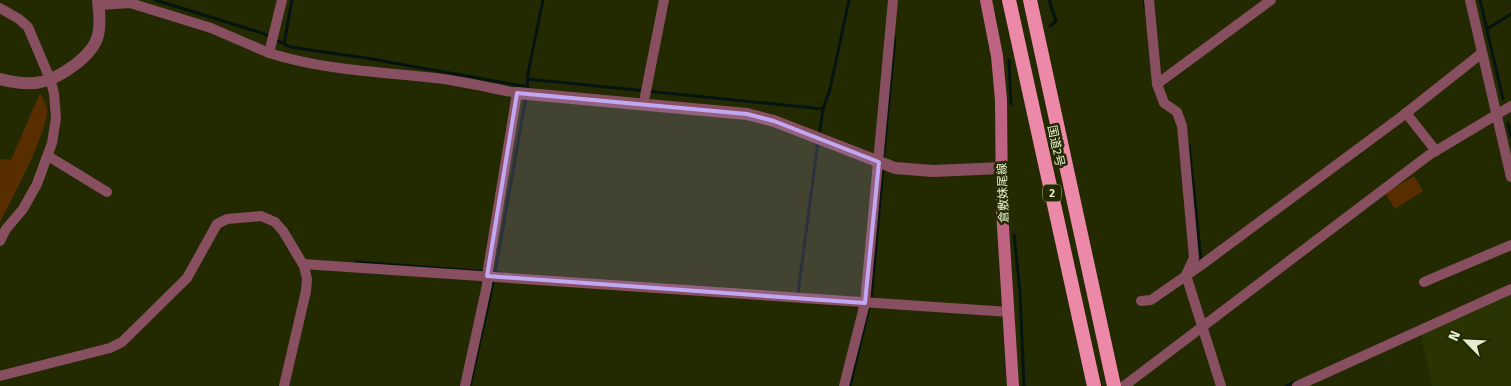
<svg xmlns="http://www.w3.org/2000/svg" width="1511" height="386" font-family="'Fira Sans','Noto Sans JP',sans-serif">
  <rect width="100%" height="100%" fill="#232a02"/>
  <polygon fill="#2a3302" points="1511,292 1511,386 1432,386 1421,334"/>
  <g fill="#582e01">
    <path d="M40,93C42,98 46,103 47,108C50,128 11,201 0,222V159L11,160Z"/>
    <polygon points="1414,176 1423,191 1395,209 1385,193"/>
  </g>
  <g fill="none" stroke-linecap="round" stroke-linejoin="round">
    <g stroke="#051411" stroke-width="3">
      <polyline points="155,0 262,33 284,44"/>
      <polyline points="292,0 284,44 290,47 366,58 528,87"/>
      <polyline points="1049,0 1056,21 1050,26"/>
      <polyline points="1144,0 1145,8"/>
      <polyline points="1480,0 1503,99"/>
      <polyline points="1487,29 1511,14"/>
      <polyline points="1009,60 1011,104"/>
      <polyline points="528,79 823,109"/>
      <polyline points="527,91 528,73 543,0"/>
      <polyline points="1508,123 1511,137"/>
      <polyline points="819,136 823,109 830,89 849,0"/>
      <polyline points="1189,145 1201,260 1198,262"/>
      <polyline points="883,161 895,38"/>
      <polyline points="1014,235 1020,292 1024,386"/>
      <polyline points="356,262 502,273"/>
      <polyline points="495,273 526,97"/>
      <polyline points="798,293 818,142"/>
      <polyline points="871,301 883,167"/>
      <polyline points="470,386 494,279"/>
      <polyline points="850,386 869,307"/>
      <polyline points="1286,386 1297,381"/>
    </g>
    <g stroke="#884f61" stroke-width="10">
      <path d="M282,0L269,53C323,70 379,72 435,78C462,81 490,88 517,93L488,269L487,285L465,386"/>
      <polyline points="1149,0 1157,84 1164,103 1177,112 1182,126 1194,258 1186,275 1221,386"/>
      <polyline points="1470,0 1511,177"/>
      <polyline points="99,5 130,3 211,28 269,53"/>
      <polyline points="0,8 19,19 28,27 50,79 54,93 56,118 52,143 37,184 23,209 6,229 0,241"/>
      <polyline points="1157,84 1271,0"/>
      <polyline points="645,96 664,0"/>
      <polyline points="1406,113 1436,151"/>
      <polyline points="48,156 107,192"/>
      <polyline points="303,264 1009,312"/>
      <polyline points="1424,282 1511,245"/>
      <polyline points="1141,301 1151,300 1200,266 1401,117 1482,53"/>
      <polyline points="0,376 110,348 122,342 187,278 217,224 227,219 261,216 275,222 283,231 304,266 307,279 306,291 284,386"/>
      <polyline points="844,386 865,303 893,0"/>
      <polyline points="1124,386 1429,155 1511,106"/>
      <polyline points="1297,386 1511,289"/>
    </g>
    <g stroke="#884f61" stroke-width="12">
      <path d="M0,79C11,82 24,84 35,83C56,81 93,57 98,35C101,24 99,11 98,0"/>
      <polyline points="517,93 747,114 774,121 895,168 933,171 1002,168"/>
    </g>
    <polyline stroke="#be6482" stroke-width="12" points="986,0 997,56 1001,100 1002,211 1013,386"/>
    <g stroke="#ec88a8" stroke-width="14">
      <polyline points="1009,0 1094,386"/>
      <polyline points="1030,0 1114,386"/>
    </g>
  </g>
  <path fill="#c2a8f3" fill-opacity="0.2" stroke="#c2a8f3" stroke-width="4" stroke-linejoin="round" d="M517,93L747,114L774,121L879,162L865,303L487,276Z"/>
  <g text-anchor="middle" stroke-width="5" stroke-linejoin="round" paint-order="stroke">
    <rect fill="#232a02" stroke="#abb292" stroke-width="1" x="1043" y="184.5" width="18" height="17" rx="4"/>
    <g font-size="11" font-weight="bold" fill="#e5edd0">
      <text x="1052" y="197">2</text>
    </g>
    <g font-size="12" fill="#e5edd0" stroke="#232a02">
      <text transform="translate(1056 146) rotate(78)" y="4">国道2号</text>
      <text transform="translate(1003 193) rotate(-92)" y="4">倉敷妹尾線</text>
    </g>
  </g>
  <g transform="translate(1466 341) rotate(294)" stroke="#232a02" stroke-width="4" paint-order="stroke">
  <path d="M0-4L9 19L0 12L-9 19Z" fill="#e5edd0"/>
  <text y="-8" font-size="14" font-weight="bold" text-anchor="middle" fill="#e5edd0">N</text>
  </g>
</svg>
